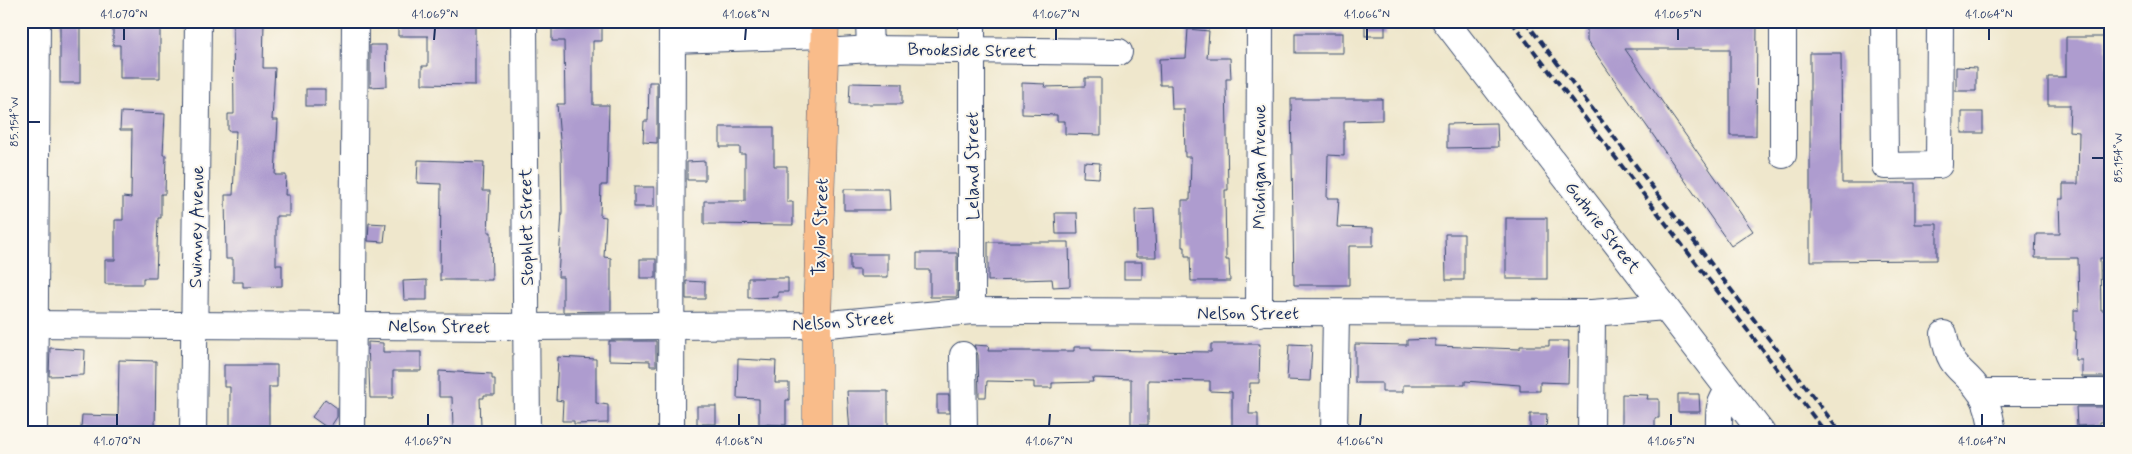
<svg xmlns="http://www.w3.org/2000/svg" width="2132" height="454" font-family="Mynerve,sans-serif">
  <rect width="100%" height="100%" fill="#fbf7ec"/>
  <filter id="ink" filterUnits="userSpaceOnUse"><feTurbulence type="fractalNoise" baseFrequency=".02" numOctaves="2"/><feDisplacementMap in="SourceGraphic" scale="10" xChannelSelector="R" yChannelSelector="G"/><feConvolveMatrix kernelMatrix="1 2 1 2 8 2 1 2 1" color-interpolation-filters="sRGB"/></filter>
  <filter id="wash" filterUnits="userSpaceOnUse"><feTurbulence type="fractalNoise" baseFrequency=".0096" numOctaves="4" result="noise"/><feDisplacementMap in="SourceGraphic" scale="20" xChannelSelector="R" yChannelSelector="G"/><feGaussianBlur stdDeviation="1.12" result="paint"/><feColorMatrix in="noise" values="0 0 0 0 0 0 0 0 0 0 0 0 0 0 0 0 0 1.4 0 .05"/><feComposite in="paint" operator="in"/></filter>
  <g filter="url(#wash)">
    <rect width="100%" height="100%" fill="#efe7cc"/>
    <g id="blocks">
      <g fill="#ae9ccf">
        <rect x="60" y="21" width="20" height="62"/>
        <polygon points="113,21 160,21 160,78 120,78 120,45 113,45"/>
        <polygon points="233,21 264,21 263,68 275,68 272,120 278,120 275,175 286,175 285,195 289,195 289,216 276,216 276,265 282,265 282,286 243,287 243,282 233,282 233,259 226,259 225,195 233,195 236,131 228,131 228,114 234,114"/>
        <polygon points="398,21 475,21 475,85 422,84 422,66 428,66 428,36 398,36"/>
        <rect x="1365" y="21" width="20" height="15"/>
        <polygon points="1587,22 1757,23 1756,136 1730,136 1730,49 1625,49 1753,231 1731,246 1587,41"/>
        <polygon points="602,24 602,41 593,41 593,105 609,105 607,185 601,185 600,216 606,217 604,257 611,258 611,311 563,312 563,277 558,277 562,212 561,152 557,104 565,104 564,41 552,41 552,25"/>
        <polygon points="1188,29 1209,31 1207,58 1230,58 1231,79 1226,79 1228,190 1225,190 1226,260 1229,260 1230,281 1191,281 1190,256 1185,256 1185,247 1182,247 1182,200 1190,200 1191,157 1185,157 1184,109 1172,109 1171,85 1160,85 1159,59 1186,58"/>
        <rect x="1295" y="33" width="48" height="20"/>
        <polygon points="2066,37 2106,37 2107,77 2109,77 2111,113 2111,207 2106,207 2106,258 2100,258 2101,310 2111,310 2111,377 2082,377 2082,360 2075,360 2076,331 2074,331 2074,310 2079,310 2078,258 2035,258 2036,234 2060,234 2059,199 2063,199 2063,184 2078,184 2079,132 2069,131 2070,105 2048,105 2048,77 2066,77"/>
        <polygon points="370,45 386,45 387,86 370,87"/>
        <polygon points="1810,53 1841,53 1842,183 1915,183 1915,224 1937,224 1937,260 1810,261"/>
        <polygon points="1956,67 1976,68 1976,91 1956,91"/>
        <polygon points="1085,78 1101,78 1101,135 1065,134 1065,121 1057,121 1057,115 1022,114 1022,83 1045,84 1044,87 1085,86"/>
        <polygon points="649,82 657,82 657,143 643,142 644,121 648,121"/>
        <polygon points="850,83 902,84 902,104 849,104"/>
        <rect x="306" y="89" width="19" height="17"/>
        <polygon points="1291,99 1382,99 1382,120 1344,121 1344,156 1328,155 1327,198 1339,198 1337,227 1373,228 1373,246 1349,246 1349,285 1294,285"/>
        <polygon points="121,112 165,114 163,155 166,155 165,194 161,194 161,218 158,218 156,278 143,278 143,284 105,284 105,260 115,260 115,220 123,220 123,197 131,198 132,130 120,130"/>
        <rect x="1962" y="112" width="21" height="21"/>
        <polygon points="1497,123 1498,147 1447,148 1447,124"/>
        <polygon points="720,127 774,127 774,166 787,166 787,202 793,202 793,225 704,224 704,201 745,201 745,154 740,154 740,147 720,147"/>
        <polygon points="418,160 484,162 483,191 490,191 488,232 491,232 492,280 440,280 441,184 417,183"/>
        <polygon points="705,161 705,180 687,180 687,162"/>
        <polygon points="1084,162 1100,163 1099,178 1083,177"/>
        <rect x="634" y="187" width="20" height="20"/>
        <polygon points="844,189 889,189 890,210 844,210"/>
        <polygon points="1154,209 1156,257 1136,257 1135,210"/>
        <polygon points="1055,213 1077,213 1078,234 1056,234"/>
        <rect x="1506" y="218" width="41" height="61"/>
        <polygon points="369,223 386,224 384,242 368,241"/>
        <polygon points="1445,234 1464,234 1464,280 1446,280"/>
        <polygon points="988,242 1069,242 1070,286 1053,287 1052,279 988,281"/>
        <polygon points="917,253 957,253 957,297 930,297 930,270 917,270"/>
        <polygon points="850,254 888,254 888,277 860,277 860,270 850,270"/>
        <rect x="640" y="259" width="16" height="19"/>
        <rect x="1124" y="262" width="18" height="17"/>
        <polygon points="748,278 788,278 788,292 778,292 778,297 748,298"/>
        <polygon points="427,280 427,300 404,300 403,281"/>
        <polygon points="686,281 705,282 705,299 686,299"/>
        <polygon points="1435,339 1435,346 1520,349 1520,346 1549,346 1549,341 1569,341 1568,383 1540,382 1540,391 1520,391 1520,385 1465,381 1465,385 1403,385 1403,392 1382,392 1382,383 1355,383 1355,344 1407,345 1407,340"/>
        <polygon points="609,341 656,341 656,366 650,366 650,361 609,360"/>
        <polygon points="368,342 383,343 383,352 421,352 421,371 393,371 393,398 370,398"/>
        <polygon points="1211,344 1260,344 1259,383 1250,383 1249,414 1258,414 1258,433 1232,433 1232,392 1210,391 1210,381 1148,380 1148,425 1131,425 1131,379 1092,378 1093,382 1052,383 1052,388 1034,388 1034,382 987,381 986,397 979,397 978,355 974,345 989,346 988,351 1074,351 1074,347 1091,347 1091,350 1211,352"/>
        <polygon points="1289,344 1312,345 1310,381 1287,380"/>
        <polygon points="50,348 85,350 84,375 49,376"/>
        <polygon points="558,357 596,359 596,403 608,405 608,423 574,424 574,421 562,421 563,401 556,400"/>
        <polygon points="738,359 776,361 775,383 789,383 789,400 786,400 786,425 759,424 759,399 737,398"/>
        <polygon points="119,360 156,361 155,432 81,428 82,415 118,416"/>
        <polygon points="224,365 277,365 277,387 269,387 269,430 230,430 230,387 224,387"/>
        <polygon points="439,371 492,374 492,379 495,379 495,395 484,395 484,398 480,398 481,427 453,428 452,397 439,397"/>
        <polygon points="847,391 888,391 888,433 850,433"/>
        <polygon points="1622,394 1648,395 1647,399 1659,399 1659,418 1655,418 1655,433 1622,433"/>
        <polygon points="1678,394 1699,394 1700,412 1678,412"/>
        <rect x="937" y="395" width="12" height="18"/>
        <polygon points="325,399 337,408 337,417 329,429 312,417"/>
        <rect x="697" y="406" width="19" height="18"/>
        <polygon points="2076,407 2111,407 2111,421 2099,422 2099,425 2077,426"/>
        <polygon points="1530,414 1547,414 1546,432 1530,432"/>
      </g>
    </g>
  </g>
  <g filter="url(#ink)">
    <use href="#blocks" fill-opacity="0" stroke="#3b4b6e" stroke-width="1"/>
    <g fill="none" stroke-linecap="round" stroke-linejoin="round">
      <defs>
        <g id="minor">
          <polyline points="524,21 527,433"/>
          <polyline points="869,21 870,49"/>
          <polyline points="1445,21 1762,433"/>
          <polyline points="1884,21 1885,166 1939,165 1940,21"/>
          <polyline points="672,40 825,35"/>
          <polyline points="825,52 870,49 1119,52"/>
          <polyline points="1783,155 1783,21"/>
          <polyline points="972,311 972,21"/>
          <polyline points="1259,313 1260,21"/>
          <polyline points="21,324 527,327 817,325 972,311 1592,313 1665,307"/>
          <path d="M1944,334C1950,372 1962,366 1980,392C1988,402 1991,420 1993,433"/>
          <polyline points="963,355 964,433"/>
          <polyline points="1981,392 2111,392"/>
          <polyline points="34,433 37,21"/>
          <polyline points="193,433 198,21"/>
          <polyline points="352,433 355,21"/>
          <polyline points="671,433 672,21"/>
          <polyline points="1334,433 1336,314"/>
          <polyline points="1591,433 1592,313"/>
          <path d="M1719,433C1719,416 1717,403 1729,391"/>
        </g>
        <polyline id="major" points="817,433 817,325 825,21"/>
      </defs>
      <use href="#minor" stroke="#3b4b6e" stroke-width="28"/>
      <use href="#major" stroke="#3b4b6e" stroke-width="29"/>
      <use href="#minor" stroke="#fff" stroke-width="26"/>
      <use href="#major" stroke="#f9bc8a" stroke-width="28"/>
      <g stroke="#1b2f5e" stroke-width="4" stroke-dasharray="8 4" stroke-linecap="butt">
        <polyline points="1511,21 1826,433"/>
        <polyline points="1525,21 1841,433"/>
      </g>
    </g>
  </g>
  <path fill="none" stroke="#1b2f5e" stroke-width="2" d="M124,40V28M434,40L435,28M745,40L746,28M1056,40V28M1367,40V28M1678,40V28M1989,40V28M28,122H40M2092,158H2104M117,426V414M428,426V414M739,426V414M1049,426L1050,414M1360,426L1361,414M1671,426V414M1982,426V414"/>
  <g text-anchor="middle" stroke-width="4" stroke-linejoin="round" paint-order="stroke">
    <g font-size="18" fill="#1b2f5e" stroke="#fbf7ec">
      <text transform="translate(972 50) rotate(1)" y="6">Brookside Street</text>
      <text transform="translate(972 166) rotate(-90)" y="6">Leland Street</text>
      <text transform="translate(1259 167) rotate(-90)" y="6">Michigan Avenue</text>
      <text transform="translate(196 227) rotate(-89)" y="6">Swinney Avenue</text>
      <text transform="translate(526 227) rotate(-91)" y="6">Stophlet Street</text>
      <text transform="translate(820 227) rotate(-88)" y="6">Taylor Street</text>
      <text transform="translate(1603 227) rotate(52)" y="6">Guthrie Street</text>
      <text x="1248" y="319">Nelson Street</text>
      <text transform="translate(843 321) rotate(-4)" y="6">Nelson Street</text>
      <text transform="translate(439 326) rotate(1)" y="6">Nelson Street</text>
    </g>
  </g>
  <rect width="2132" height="454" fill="none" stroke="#fbf7ec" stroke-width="55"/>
  <rect x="28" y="28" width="2076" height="398" fill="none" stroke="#1b2f5e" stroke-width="2"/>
  <g font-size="12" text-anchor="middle" fill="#1b2f5e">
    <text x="124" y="18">41.070°N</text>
    <text x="435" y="18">41.069°N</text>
    <text x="746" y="18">41.068°N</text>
    <text x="1056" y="18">41.067°N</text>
    <text x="1367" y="18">41.066°N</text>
    <text x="1678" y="18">41.065°N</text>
    <text x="1989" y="18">41.064°N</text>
    <text transform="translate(14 122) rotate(-90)" y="4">85.154°W</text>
    <text transform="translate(2118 158) rotate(-90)" y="4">85.154°W</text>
    <text x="117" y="445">41.070°N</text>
    <text x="428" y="445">41.069°N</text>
    <text x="739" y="445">41.068°N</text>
    <text x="1049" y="445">41.067°N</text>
    <text x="1360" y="445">41.066°N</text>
    <text x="1671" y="445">41.065°N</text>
    <text x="1982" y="445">41.064°N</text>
  </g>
</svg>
